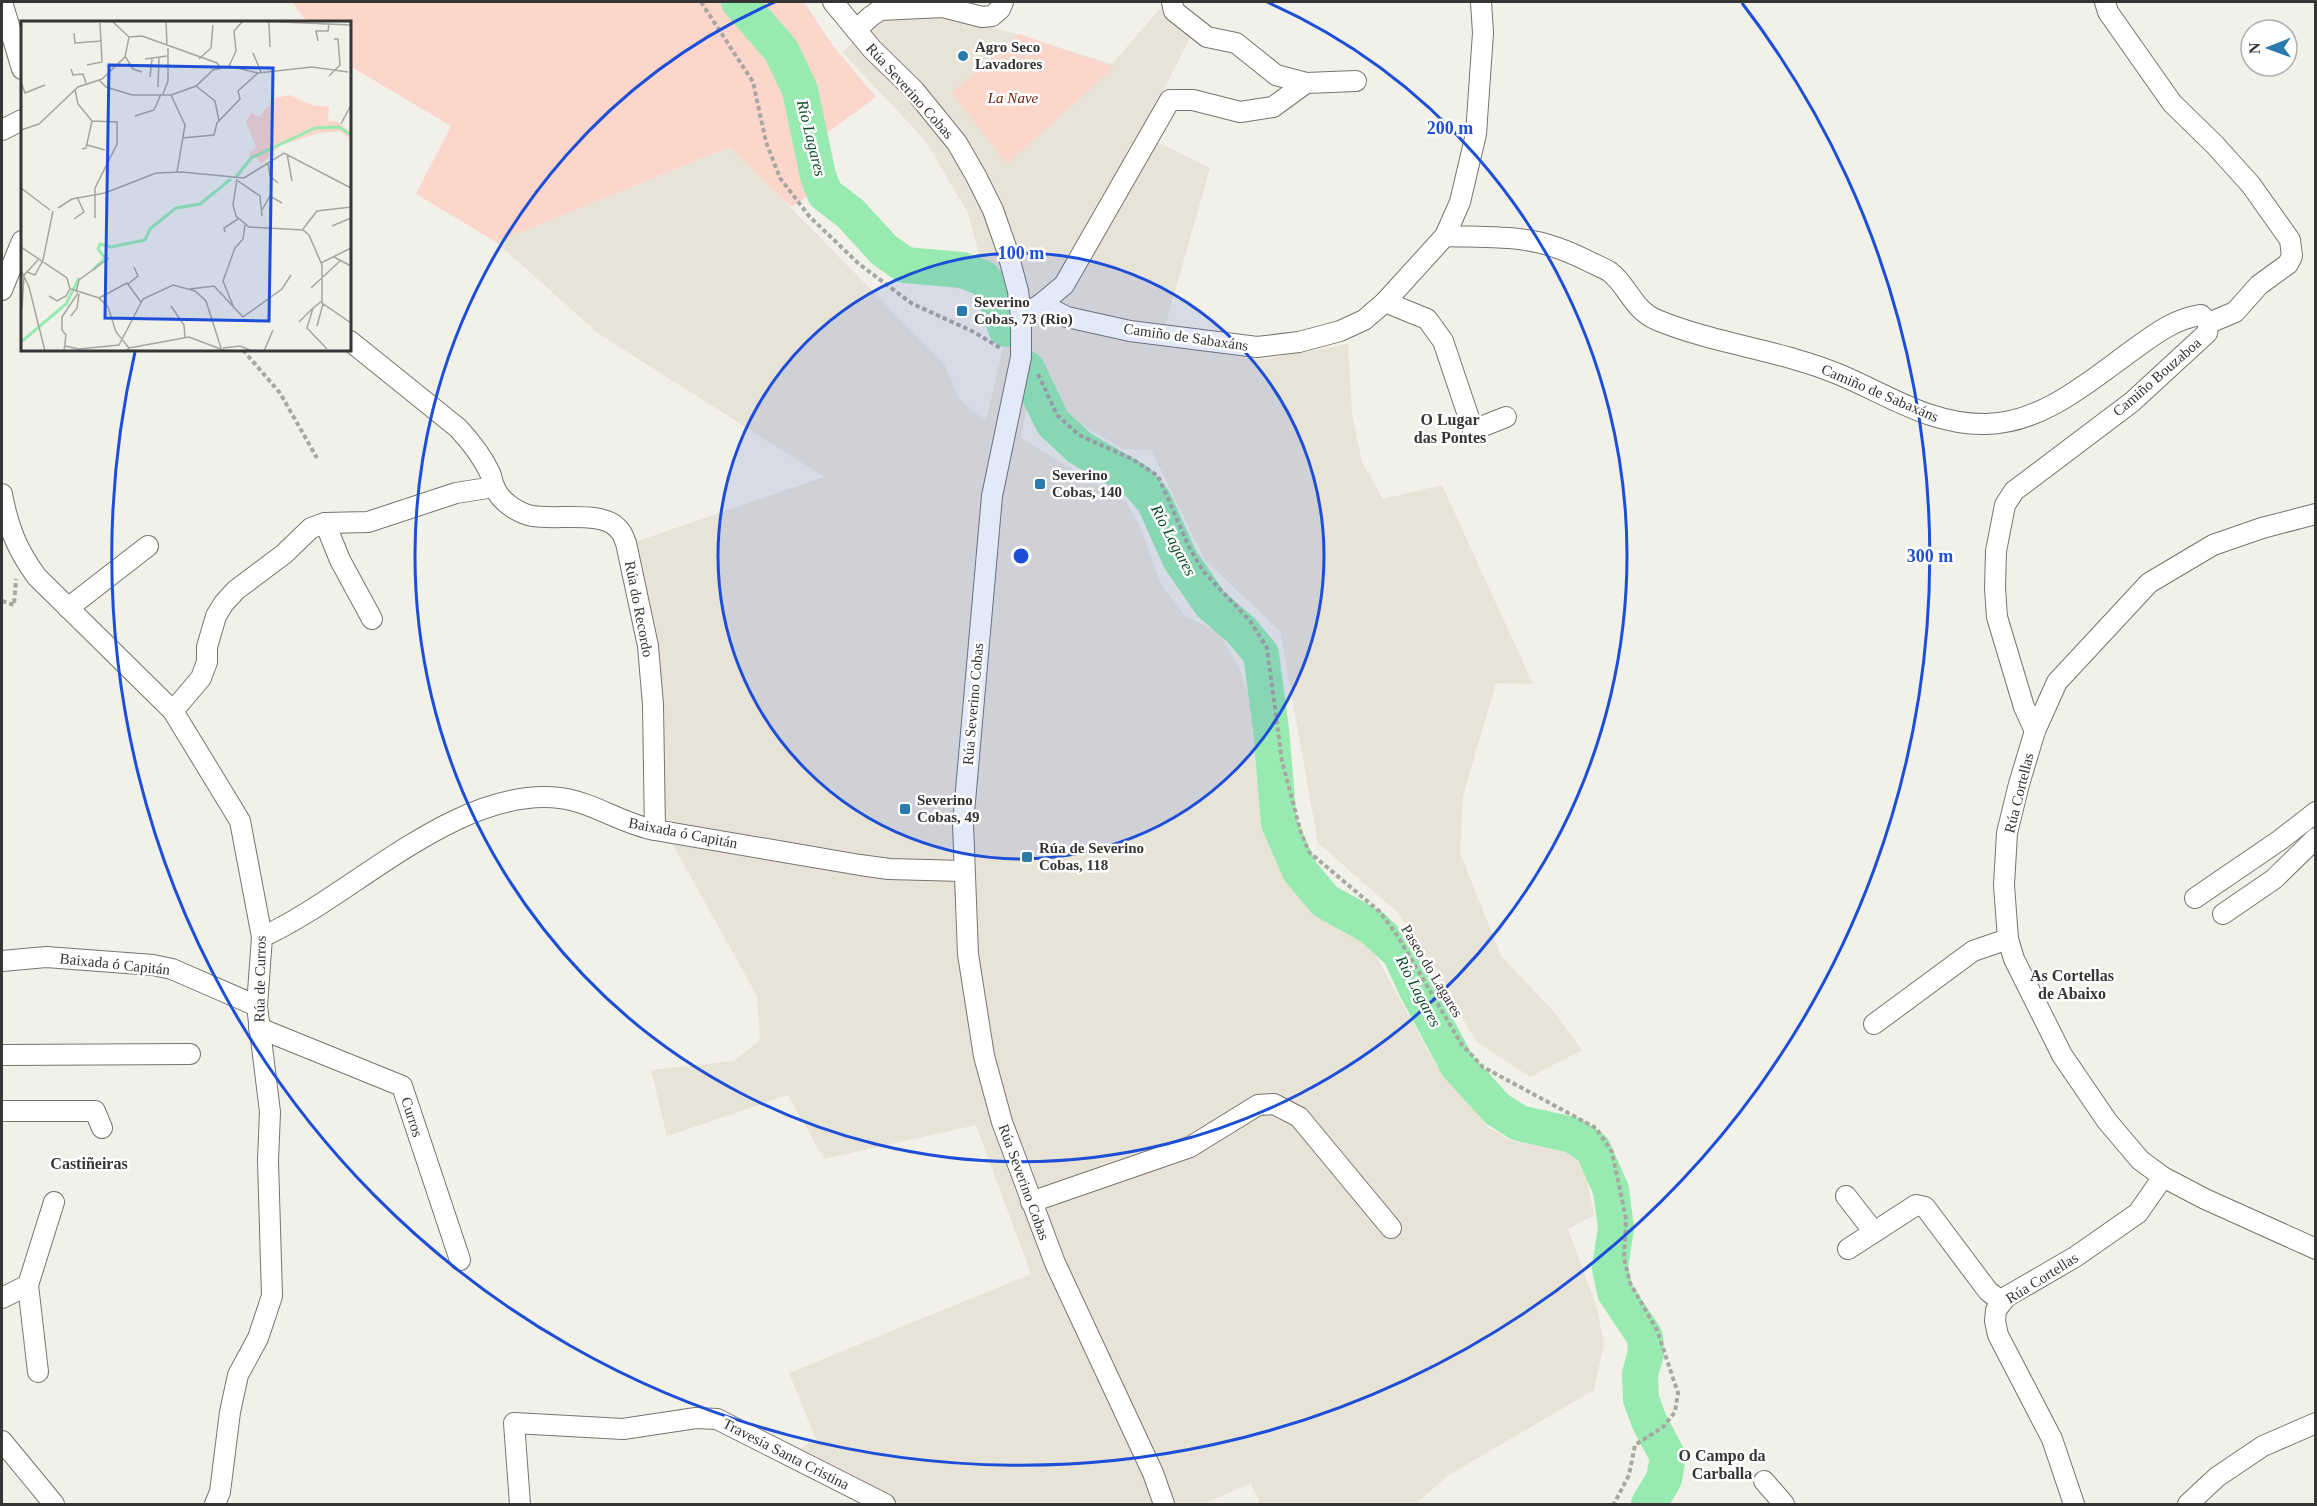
<svg xmlns="http://www.w3.org/2000/svg" width="2317" height="1506" font-family="'Times New Roman',serif">
  <rect width="100%" height="100%" fill="#f1f0e9"/>
  <polygon fill="#e7e4d7" points="1165,3 1196,26 1141,134 1210,168 1160,344 1260,360 1348,344 1352,413 1362,462 1383,499 1442,485 1533,684 1496,683 1463,796 1460,853 1501,956 1554,1012 1582,1050 1530,1077 1477,1042 1398,913 1318,843 1280,631 1205,560 1151,450 1123,449 1059,412 1040,360 1036,362 1021,438 1126,502 1140,527 1161,584 1185,616 1220,633 1239,668 1256,718 1260,791 1275,857 1303,901 1371,947 1435,1063 1488,1127 1512,1141 1566,1147 1585,1170 1594,1215 1568,1229 1597,1308 1604,1344 1594,1390 1449,1475 1415,1504 1260,1504 1251,1483 1204,1504 896,1504 795,1452 816,1439 789,1373 1031,1274 976,1125 824,1159 788,1095 667,1136 651,1070 734,1061 760,1040 757,996 658,818 632,543 824,477 599,334 496,242 731,147 944,364 959,399 986,421 1004,344 1004,305 996,290 985,277 968,213 925,140 842,52 883,16 948,13 1112,64"/>
  <g fill="#fcd6ca">
    <polygon points="292,2 804,2 831,43 876,97 823,136 838,178 791,207 730,147 496,242 416,194 451,126 350,66 350,22 307,22"/>
    <polygon points="1019,34 1114,67 1007,164 952,93"/>
  </g>
  <g fill="none" stroke-linecap="round" stroke-linejoin="round">
    <g stroke="#97ebb0" stroke-width="36">
      <polyline points="739,2 781,50 800,90 818,176 825,194 850,213 884,250 905,265 962,270 983,278 993,289 1006,329"/>
      <polyline points="1027,369 1053,423 1080,448 1137,481 1154,501 1180,559 1211,604 1241,630 1261,654 1271,729 1279,823 1300,871 1325,901 1372,927 1400,953 1417,990 1458,1066 1497,1109 1519,1123 1573,1135 1593,1149 1611,1190 1616,1228 1610,1268 1615,1292 1645,1337 1646,1353 1640,1374 1641,1399 1649,1421 1668,1457 1664,1479 1649,1504"/>
    </g>
    <defs>
      <g id="minor">
        <polyline points="2,2 22,69"/>
        <polyline points="833,2 872,49 914,90 957,143 976,176 993,210 1007,250 1018,291 1021,317 1021,357 992,496 963,824 968,954 984,1056 1002,1122 1055,1263 1153,1473 1164,1504"/>
        <polyline points="1172,2 1174,11 1207,37 1236,43 1276,75 1306,83"/>
        <polyline points="2105,2 2108,12 2172,103 2215,145 2251,185 2290,240 2292,256 2288,264 2259,285 2235,312 2209,323"/>
        <polyline points="856,30 870,17 880,10 943,7 982,17 992,16 1000,9 1003,2"/>
        <polyline points="2,130 22,120"/>
        <path d="M1445,236C1471,237 1500,236 1526,240C1549,243 1570,252 1590,262C1596,265 1604,268 1610,272C1628,286 1633,310 1657,320C1715,344 1780,350 1838,374C1889,395 1930,425 1986,424C2044,423 2092,379 2137,347C2156,333 2177,318 2201,315L2209,323"/>
        <polyline points="2,290 22,241"/>
        <polyline points="1385,302 1427,319 1443,341 1473,430 1506,417"/>
        <polyline points="1041,304 1064,285 1170,100 1193,100 1240,112 1273,107 1306,83 1356,81"/>
        <polyline points="1021,317 1041,304 1067,317 1130,331 1257,347 1299,342 1340,331 1364,320 1385,302 1445,236 1460,202 1476,134 1483,33 1481,2"/>
        <path d="M350,341L458,428C471,442 482,456 490,473C492,477 492,482 494,486C499,500 515,511 528,515C552,522 605,508 620,531C623,534 624,539 626,543L648,646L653,705L655,830"/>
        <path d="M2,494C8,527 17,550 37,577L173,711L240,821L262,937L257,1006L270,1112L268,1161L272,1296L258,1338L238,1375L230,1412L220,1492L215,1504"/>
        <polyline points="2316,514 2262,528 2213,545 2149,583 2057,682 2035,731 2019,784 2007,833 2004,885 2008,939 2014,959 2062,1055 2107,1121 2140,1160 2163,1177 2205,1199 2316,1249"/>
        <polyline points="325,523 340,560 372,619"/>
        <polyline points="68,608 148,546"/>
        <polyline points="173,711 201,678 207,662 207,647 216,616 224,603 236,590 284,554 311,528 325,523 368,522 456,493 494,487"/>
        <polyline points="2035,731 2024,707 1997,617 1995,588 1996,551 2005,505 2014,491 2132,402 2207,333 2209,323"/>
        <polyline points="2195,898 2280,840 2316,812"/>
        <polyline points="2223,914 2274,879 2316,838"/>
        <path d="M262,937C353,896 456,786 560,798C593,802 622,824 655,830L860,865L889,869L963,871"/>
        <polyline points="2,961 46,957 153,965 172,969 257,1006"/>
        <polyline points="1874,1024 1973,951 2008,939"/>
        <polyline points="259,1028 402,1086 460,1260"/>
        <polyline points="2,1055 190,1054"/>
        <polyline points="2,1111 95,1111 102,1128"/>
        <polyline points="1846,1196 1874,1232"/>
        <polyline points="1031,1202 1190,1147 1258,1105 1274,1104 1299,1117 1391,1228"/>
        <polyline points="1848,1249 1916,1205 1925,1207 1988,1291 2002,1302"/>
        <polyline points="28,1285 38,1372"/>
        <polyline points="2,1298 28,1285 54,1202"/>
        <polyline points="2,1441 54,1504"/>
        <polyline points="1764,1481 1784,1504"/>
        <polyline points="520,1504 514,1423 623,1429 696,1418 717,1419 885,1504"/>
        <polyline points="2074,1504 2052,1439 1998,1335 1995,1321 1996,1310 2006,1297 2075,1257 2138,1213 2163,1177"/>
        <polyline points="2188,1504 2217,1477 2263,1446 2316,1423"/>
      </g>
    </defs>
    <use href="#minor" stroke="#777570" stroke-width="22"/>
    <g stroke="#a8a7a2" stroke-width="4" stroke-dasharray="4.5 3" stroke-linecap="butt">
      <polyline points="701,2 753,82 766,142 780,178 809,216 859,264 911,303 974,332 1002,349"/>
      <polyline points="243,350 280,393 317,458"/>
      <polyline points="1038,374 1057,415 1079,435 1132,459 1158,476 1189,547 1203,571 1250,621 1267,648 1282,761 1301,833 1309,852 1379,911 1397,935 1462,1045 1483,1067 1596,1128 1612,1152 1626,1219 1624,1258 1630,1283 1657,1330 1678,1393 1675,1412 1663,1427 1635,1445 1629,1475 1614,1504"/>
      <polyline points="2,601 14,605 16,579"/>
    </g>
    <use href="#minor" stroke="#fff" stroke-width="20"/>
  </g>
  <circle cx="1021" cy="556" r="303" fill="#1d4ed8" fill-opacity=".12"/>
  <g fill="none" stroke="#1d4ed8" stroke-width="3">
    <circle cx="1021" cy="556" r="303"/>
    <path d="M1267 2A606 606 0 1 1 775 2"/>
    <path d="M1742 3A909 909 0 1 1 135 352"/>
  </g>
  <g fill="#287bac" stroke="#fff" stroke-width="2">
    <circle cx="963" cy="56" r="6"/>
    <rect x="956" y="305" width="12" height="12" rx="3"/>
    <rect x="1034" y="478" width="12" height="12" rx="3"/>
    <rect x="899" y="803" width="12" height="12" rx="3"/>
    <rect x="1021" y="851" width="12" height="12" rx="3"/>
  </g>
  <g text-anchor="middle" stroke-width="5" stroke-linejoin="round" paint-order="stroke">
    <g font-size="15" font-weight="bold" fill="#363533" stroke="#fff" text-anchor="start">
      <text x="975" y="52">Agro Seco<tspan x="975" dy="17">Lavadores</tspan></text>
      <text x="974" y="307">Severino<tspan x="974" dy="17">Cobas, 73 (Rio)</tspan></text>
      <text x="1052" y="480">Severino<tspan x="1052" dy="17">Cobas, 140</tspan></text>
      <text x="917" y="805">Severino<tspan x="917" dy="17">Cobas, 49</tspan></text>
      <text x="1039" y="853">Rúa de Severino<tspan x="1039" dy="17">Cobas, 118</tspan></text>
    </g>
    <g font-size="15" fill="#363533" stroke="#fff">
      <text transform="translate(910 91) rotate(48)" y="5">Rúa Severino Cobas</text>
      <text transform="translate(1186 337) rotate(8)" y="5">Camiño de Sabaxáns</text>
      <text transform="translate(2157 377) rotate(-41)" y="5">Camiño Bouzaboa</text>
      <text transform="translate(1880 393) rotate(23)" y="5">Camiño de Sabaxáns</text>
      <text transform="translate(639 609) rotate(79)" y="5">Rúa do Recordo</text>
      <text transform="translate(973 704) rotate(-85)" y="5">Rúa Severino Cobas</text>
      <text transform="translate(2019 793) rotate(-76)" y="5">Rúa Cortellas</text>
      <text transform="translate(683 833) rotate(11)" y="5">Baixada ó Capitán</text>
      <text transform="translate(115 964) rotate(6)" y="5">Baixada ó Capitán</text>
      <text transform="translate(1432 971) rotate(59)" y="5">Paseo do Lagares</text>
      <text transform="translate(260 979) rotate(-89)" y="5">Rúa de Curros</text>
      <text transform="translate(412 1117) rotate(72)" y="5">Curros</text>
      <text transform="translate(1024 1182) rotate(70)" y="5">Rúa Severino Cobas</text>
      <text transform="translate(2042 1278) rotate(-32)" y="5">Rúa Cortellas</text>
      <text transform="translate(786 1454) rotate(27)" y="5">Travesía Santa Cristina</text>
    </g>
    <g font-size="15" font-style="italic" fill="#702103" stroke="#fff">
      <text x="1013" y="103">La Nave</text>
    </g>
    <g font-size="16" font-style="italic" fill="#0d4d28" stroke="#fff">
      <text transform="translate(812 138) rotate(76)" y="6">Río Lagares</text>
      <text transform="translate(1174 540) rotate(62)" y="6">Río Lagares</text>
      <text transform="translate(1419 991) rotate(62)" y="6">Río Lagares</text>
    </g>
    <g font-size="16" font-weight="bold" fill="#363533" stroke="#fff">
      <text x="1450" y="425">O Lugar<tspan x="1450" dy="18">das Pontes</tspan></text>
      <text x="2072" y="981">As Cortellas<tspan x="2072" dy="18">de Abaixo</tspan></text>
      <text x="89" y="1169">Castiñeiras</text>
      <text x="1722" y="1461">O Campo da<tspan x="1722" dy="18">Carballa</tspan></text>
    </g>
  </g>
  <g transform="translate(21 21)">
    <rect width="330" height="330" fill="#f1f0e9"/>
    <path d="M269,74L291,84L308,86L307,100H315L330,111V118L318,110L298,112L260,124L240,143L236,137L231,138L228,133L235,126L225,101L230,92L238,96L254,77Z" fill="#fcd6ca"/>
    <path fill="none" stroke="#97ebb0" stroke-width="3" d="M215,156L230,137L294,107L318,106L330,114M72,249L84,237L77,228L79,223L90,226L124,219L129,208L155,187L179,183L210,158M0,321L45,283L58,257"/>
    <path fill="none" stroke="#a6a5a0" stroke-width="1.5" d="M61,0H83M91,0L108,16M145,0L146,25M238,0L330,4M248,1L249,26M53,12L54,22L81,20M121,15L196,42L199,46M297,20L295,10H307L308,3M232,32L240,51M104,35L112,48L121,51M124,38L146,35M178,38L190,27L192,4M66,44L81,41L79,2M208,45L215,30L213,10L222,0M50,48L52,54L62,53L65,62M308,55L319,44L317,18H313M129,56L131,38M78,59L85,66L111,74H150L175,65L192,49L208,45L237,52L291,46L327,51M0,61L4,72L24,64M175,65L194,80L198,100M137,66L138,37M54,69L57,83L71,100L96,101V123L74,167V197M142,73L147,60V27M150,74L164,104L156,151M114,95L133,89L140,73M320,103L330,84M0,109L18,103L57,66L81,58L104,36L108,16L121,15M161,117L193,114L196,102L219,78L217,70L237,52M66,124L84,129M61,128L65,127L71,100M266,133L271,160M247,141L249,155L257,162M216,158L212,184L215,195L228,206L282,209L288,214L301,244V282L330,302M217,160L239,175L241,195M0,167L29,189M37,187L51,178L84,172L135,152L161,151L223,157L263,132L330,167M241,189L249,175L261,182M53,198L63,191L56,176M311,205L330,197M282,208L296,190L330,186M204,211L203,207L217,198M0,226L46,257L49,268L45,275L36,280L28,275M313,236L330,245M300,242L330,227M0,249L8,266L24,330M6,251L14,254L22,239L32,190M107,263L117,255L113,246M290,267L319,240M50,268L78,277L87,286L95,311L108,327L105,330M169,268L193,265L222,296L261,268L270,254M55,271L58,259L88,237M78,277L106,262L120,281M301,280L292,287L286,307L306,328M150,285L163,304L164,316M213,287L202,260L214,227L222,218L224,204M1,288L3,254L17,239M50,295L56,287L58,273M278,301L292,287M296,305L302,283M44,325L58,328L98,324L122,278L152,264L174,270L185,280L200,327M108,327L168,316L205,330M202,327L219,325L231,330M43,330L45,314L41,309V296L57,272M243,330L252,309"/>
    <path fill="#1d4ed8" fill-opacity="0.15" stroke="#1d4ed8" stroke-width="3" d="M88,44L252,47L248,300L84,297Z"/>
    <rect width="330" height="330" fill="none" stroke="#363533" stroke-width="3"/>
  </g>
  <circle cx="1021" cy="556" r="9" fill="#1d4ed8" stroke="#fff" stroke-width="3"/>
  <g font-size="18" text-anchor="middle" font-weight="bold" fill="#1d4ed8" stroke="#fff" stroke-width="5" stroke-linejoin="round" paint-order="stroke">
    <text x="1450" y="134">200 m</text>
    <text x="1021" y="259">100 m</text>
    <text x="1930" y="562">300 m</text>
  </g>
  <rect width="2317" height="1506" fill="none" stroke="#363533" stroke-width="6"/>
  <g transform="translate(2269 48) rotate(269)"><circle r="28" fill="#ffffff" stroke="#afaead" stroke-width="1.5"/>
  <path d="M0-4.5L10 22L0 15L-10 22Z" fill="#287bac"/>
  <text y="-9" font-size="16" font-weight="bold" text-anchor="middle" fill="#363533">N</text>
  </g>
</svg>
